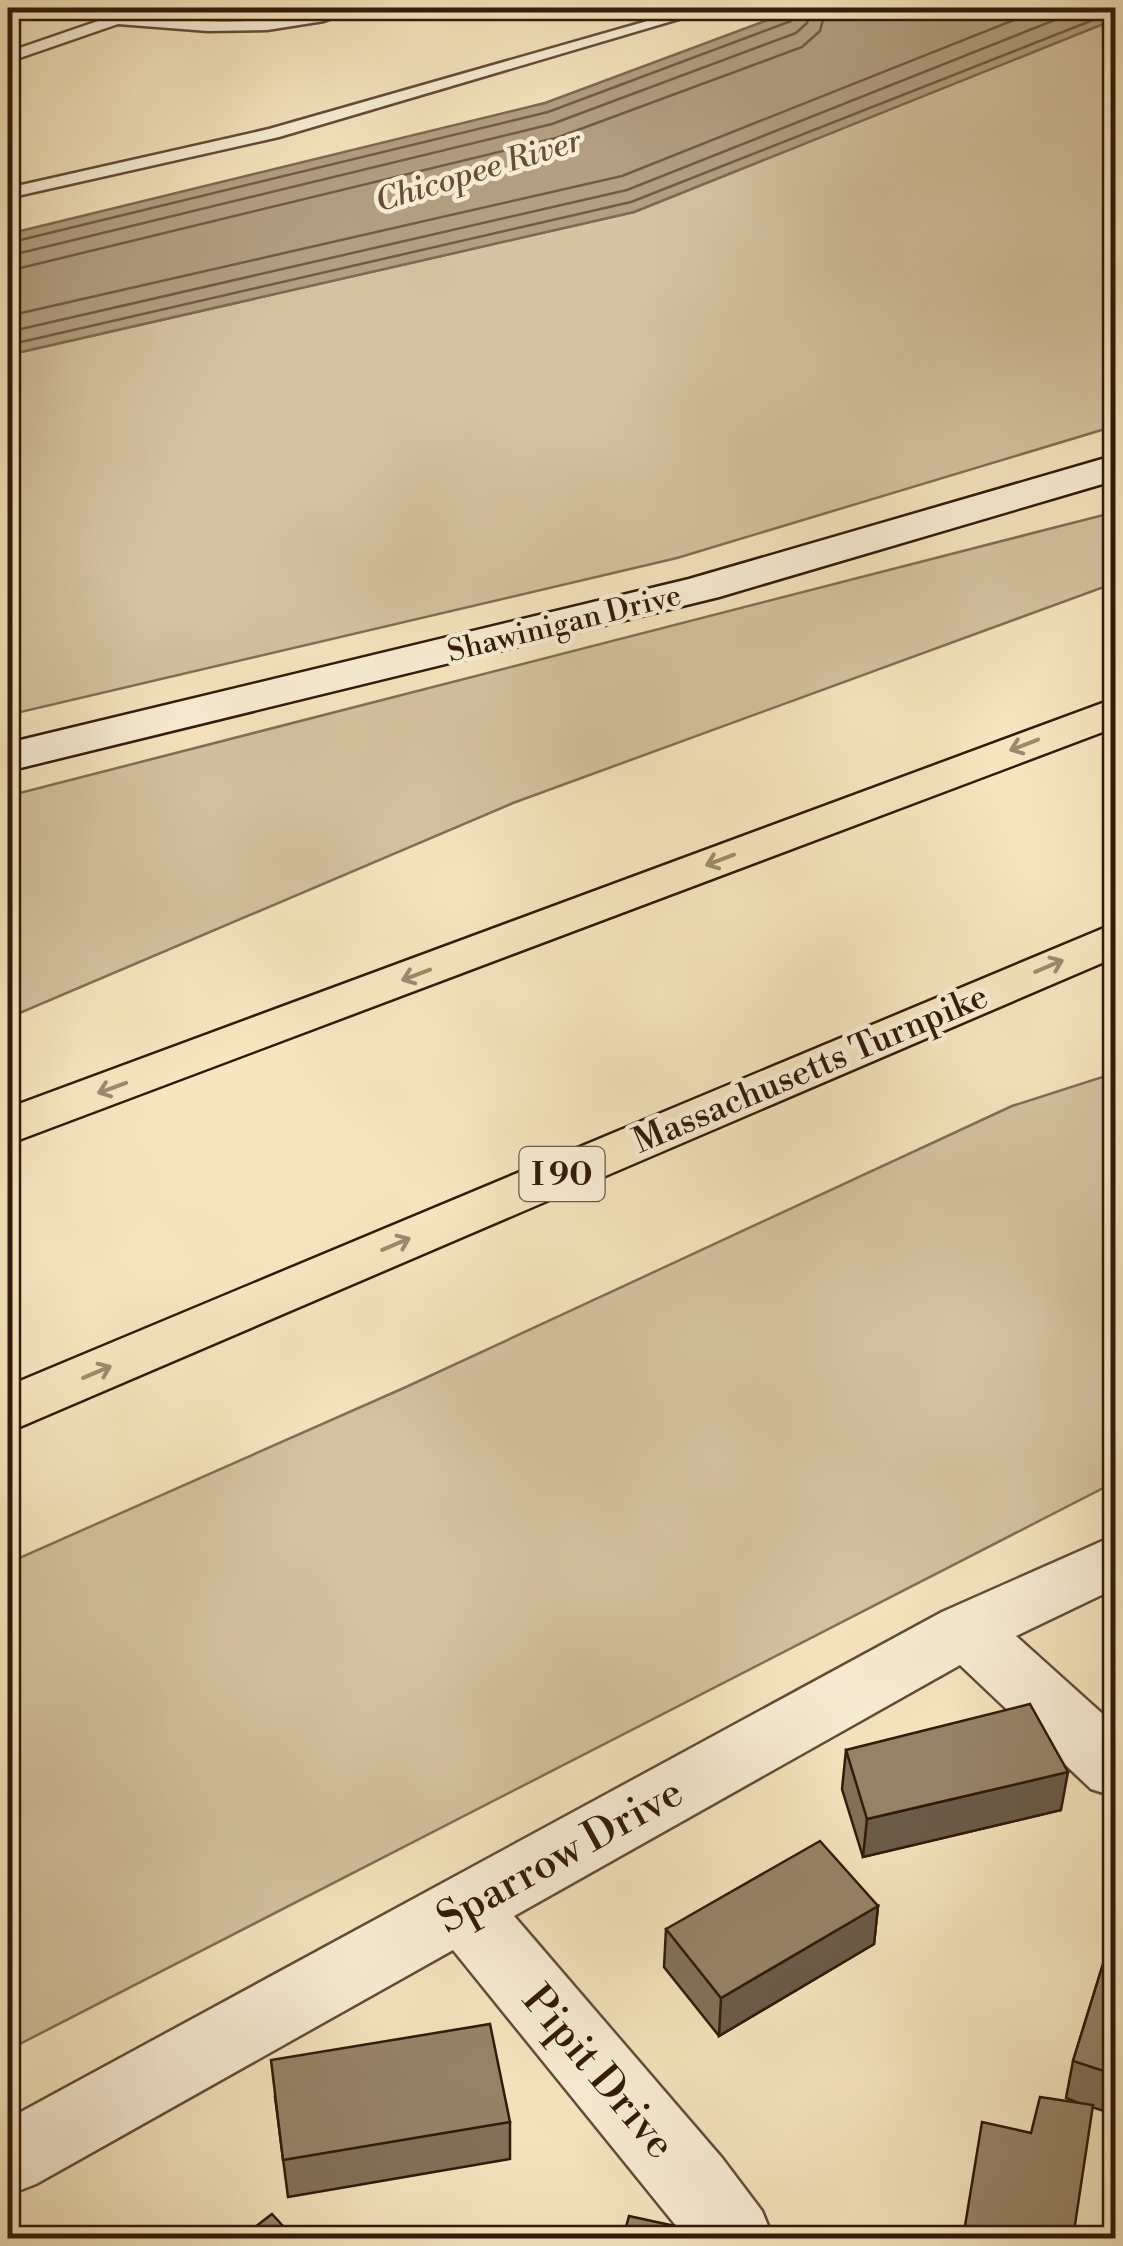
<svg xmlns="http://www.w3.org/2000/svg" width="1123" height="2246" font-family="'Libre Bodoni',serif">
  <rect width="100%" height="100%" fill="#f6e6c0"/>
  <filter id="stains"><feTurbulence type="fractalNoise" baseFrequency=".002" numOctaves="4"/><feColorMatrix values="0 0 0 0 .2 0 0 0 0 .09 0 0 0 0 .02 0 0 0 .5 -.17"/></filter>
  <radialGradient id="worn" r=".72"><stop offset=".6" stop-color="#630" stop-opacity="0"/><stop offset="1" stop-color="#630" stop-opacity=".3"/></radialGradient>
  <g fill="#d5c3a1" stroke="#836e55" stroke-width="2.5">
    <polygon points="1115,19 1115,426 677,558 8,715 8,355 634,212"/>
    <polygon points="1115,512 1115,583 513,803 8,1018 8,796"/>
    <polygon points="1115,1073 1115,1482 8,2050 8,1563 406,1387 1012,1106"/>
  </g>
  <polygon fill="#b3a082" stroke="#7f6a52" stroke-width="2.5" points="800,8 1115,8 1116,19 634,212 8,355 8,234 545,103"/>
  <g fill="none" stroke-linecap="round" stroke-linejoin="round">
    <g stroke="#725c46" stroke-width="2.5">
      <polyline points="8,243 548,112 791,21 798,8"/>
      <polyline points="8,256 552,124 796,33 807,23 811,8"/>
      <polyline points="8,271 556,138 802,47 820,31 826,8"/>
      <polyline points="8,316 622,176 1044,8"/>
      <polyline points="8,332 627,190 1085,8"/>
      <polyline points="8,345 631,202 1116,11"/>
    </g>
    <defs>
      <g id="service">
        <path d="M136,8L145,12L138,17C181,21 223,23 266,20C297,18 329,6 360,8L324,21L267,30L208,31L118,24L8,62V52Z"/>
        <polygon points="693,8 716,8 279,137 8,198 8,188 269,129"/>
      </g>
      <polygon id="minor" points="1116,1535 1116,1588 1016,1636 1116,1726 1116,1797 1091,1789 960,1665 514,1916 722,2158 762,2211 773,2238 686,2238 453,1950 36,2184 8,2195 8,2119 942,1612"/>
      <polygon id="secondary" points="1116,455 1116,480 719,597 8,771 8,743 689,579"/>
      <g id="motorway">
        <polygon points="1116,698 1116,727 8,1144 8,1108"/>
        <polygon points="1116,923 1116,957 8,1432 8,1386"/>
      </g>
    </defs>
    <use href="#service" stroke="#624c37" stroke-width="5"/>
    <use href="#minor" stroke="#624c37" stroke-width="5"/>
    <use href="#secondary" stroke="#311909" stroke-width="5"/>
    <use href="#motorway" stroke="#311909" stroke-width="5"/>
    <use href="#service" fill="#f9efd6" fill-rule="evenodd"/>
    <use href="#minor" fill="#f9efd6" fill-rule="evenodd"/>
    <use href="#secondary" fill="#f9efd6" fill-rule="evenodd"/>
    <use href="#motorway" fill="#f6e6c0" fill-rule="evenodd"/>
  </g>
  <g fill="#827259" stroke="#311909" stroke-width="2.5">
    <polygon points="846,1750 1061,1810 863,1857 842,1789"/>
    <polygon points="878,1906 874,1944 719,2036 664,1967 666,1929"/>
    <polygon points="1116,1922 1116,2115 1092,2107 1031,2133 1079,2103 1066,2098 1073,2061"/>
    <polygon points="275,2097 510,2122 510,2159 288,2197"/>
  </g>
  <g fill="#6a5c49" stroke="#311909" stroke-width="2.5">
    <polygon points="1068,1772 1061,1810 863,1857 867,1819"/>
    <polygon points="878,1906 874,1944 719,2036 721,1998"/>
  </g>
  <g fill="#978468" stroke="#311909" stroke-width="2.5">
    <polygon points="1030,1704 1068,1772 867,1819 846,1750"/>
    <polygon points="820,1841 878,1906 721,1998 666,1929"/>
    <polygon points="1116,1922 1116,2075 1073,2061"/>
    <polygon points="490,2024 510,2122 283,2160 271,2060"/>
    <polygon points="1040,2097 1093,2105 1073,2238 963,2238 982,2122 1031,2133"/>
    <polygon points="272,2214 294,2238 241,2238"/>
    <polygon points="629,2216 693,2230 690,2238 623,2238"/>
  </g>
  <defs><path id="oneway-shaft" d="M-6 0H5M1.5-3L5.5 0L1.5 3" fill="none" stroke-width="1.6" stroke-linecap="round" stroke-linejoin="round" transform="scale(2.5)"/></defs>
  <g stroke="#9d8a6e">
    <use href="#oneway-shaft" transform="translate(1024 745) rotate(159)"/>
    <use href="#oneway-shaft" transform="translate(720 860) rotate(159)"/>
    <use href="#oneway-shaft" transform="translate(1049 966) rotate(-23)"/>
    <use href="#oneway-shaft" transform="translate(416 975) rotate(159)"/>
    <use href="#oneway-shaft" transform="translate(112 1088) rotate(160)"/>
    <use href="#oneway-shaft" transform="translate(396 1244) rotate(-23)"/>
    <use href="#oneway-shaft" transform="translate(97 1372) rotate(-23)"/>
  </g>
  <g text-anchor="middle" stroke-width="9" stroke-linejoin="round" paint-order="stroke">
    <g font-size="30" fill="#311909" stroke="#f9efd6">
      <text transform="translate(564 623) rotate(-14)" y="10">Shawinigan Drive</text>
    </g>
    <g font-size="32" font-style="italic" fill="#654f39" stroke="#f9efd6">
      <text transform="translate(478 170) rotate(-17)" y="11">Chicopee River</text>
    </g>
    <rect fill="#f9efd6" stroke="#6d5946" stroke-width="2.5" x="519.5" y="1147" width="85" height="54" rx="8"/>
    <g font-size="32" font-weight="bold" fill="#311909">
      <text x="562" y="1185">I 90</text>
    </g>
    <g font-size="35" fill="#311909" stroke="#f9efd6">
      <text transform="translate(810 1068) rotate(-23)" y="12">Massachusetts Turnpike</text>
    </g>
    <g font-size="42" fill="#311909" stroke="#f9efd6">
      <text transform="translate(559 1854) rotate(-29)" y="15">Sparrow Drive</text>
      <text transform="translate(600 2071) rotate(50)" y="15">Pipit Drive</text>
    </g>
  </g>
  <rect width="1123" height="2246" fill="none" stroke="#f6e6c0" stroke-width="40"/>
  <rect x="10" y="10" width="1103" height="2226" fill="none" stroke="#311909" stroke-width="5"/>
  <rect x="20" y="20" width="1083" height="2206" fill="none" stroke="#311909" stroke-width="2.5"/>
  <rect width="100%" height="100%" filter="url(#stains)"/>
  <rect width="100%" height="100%" fill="url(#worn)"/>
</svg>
